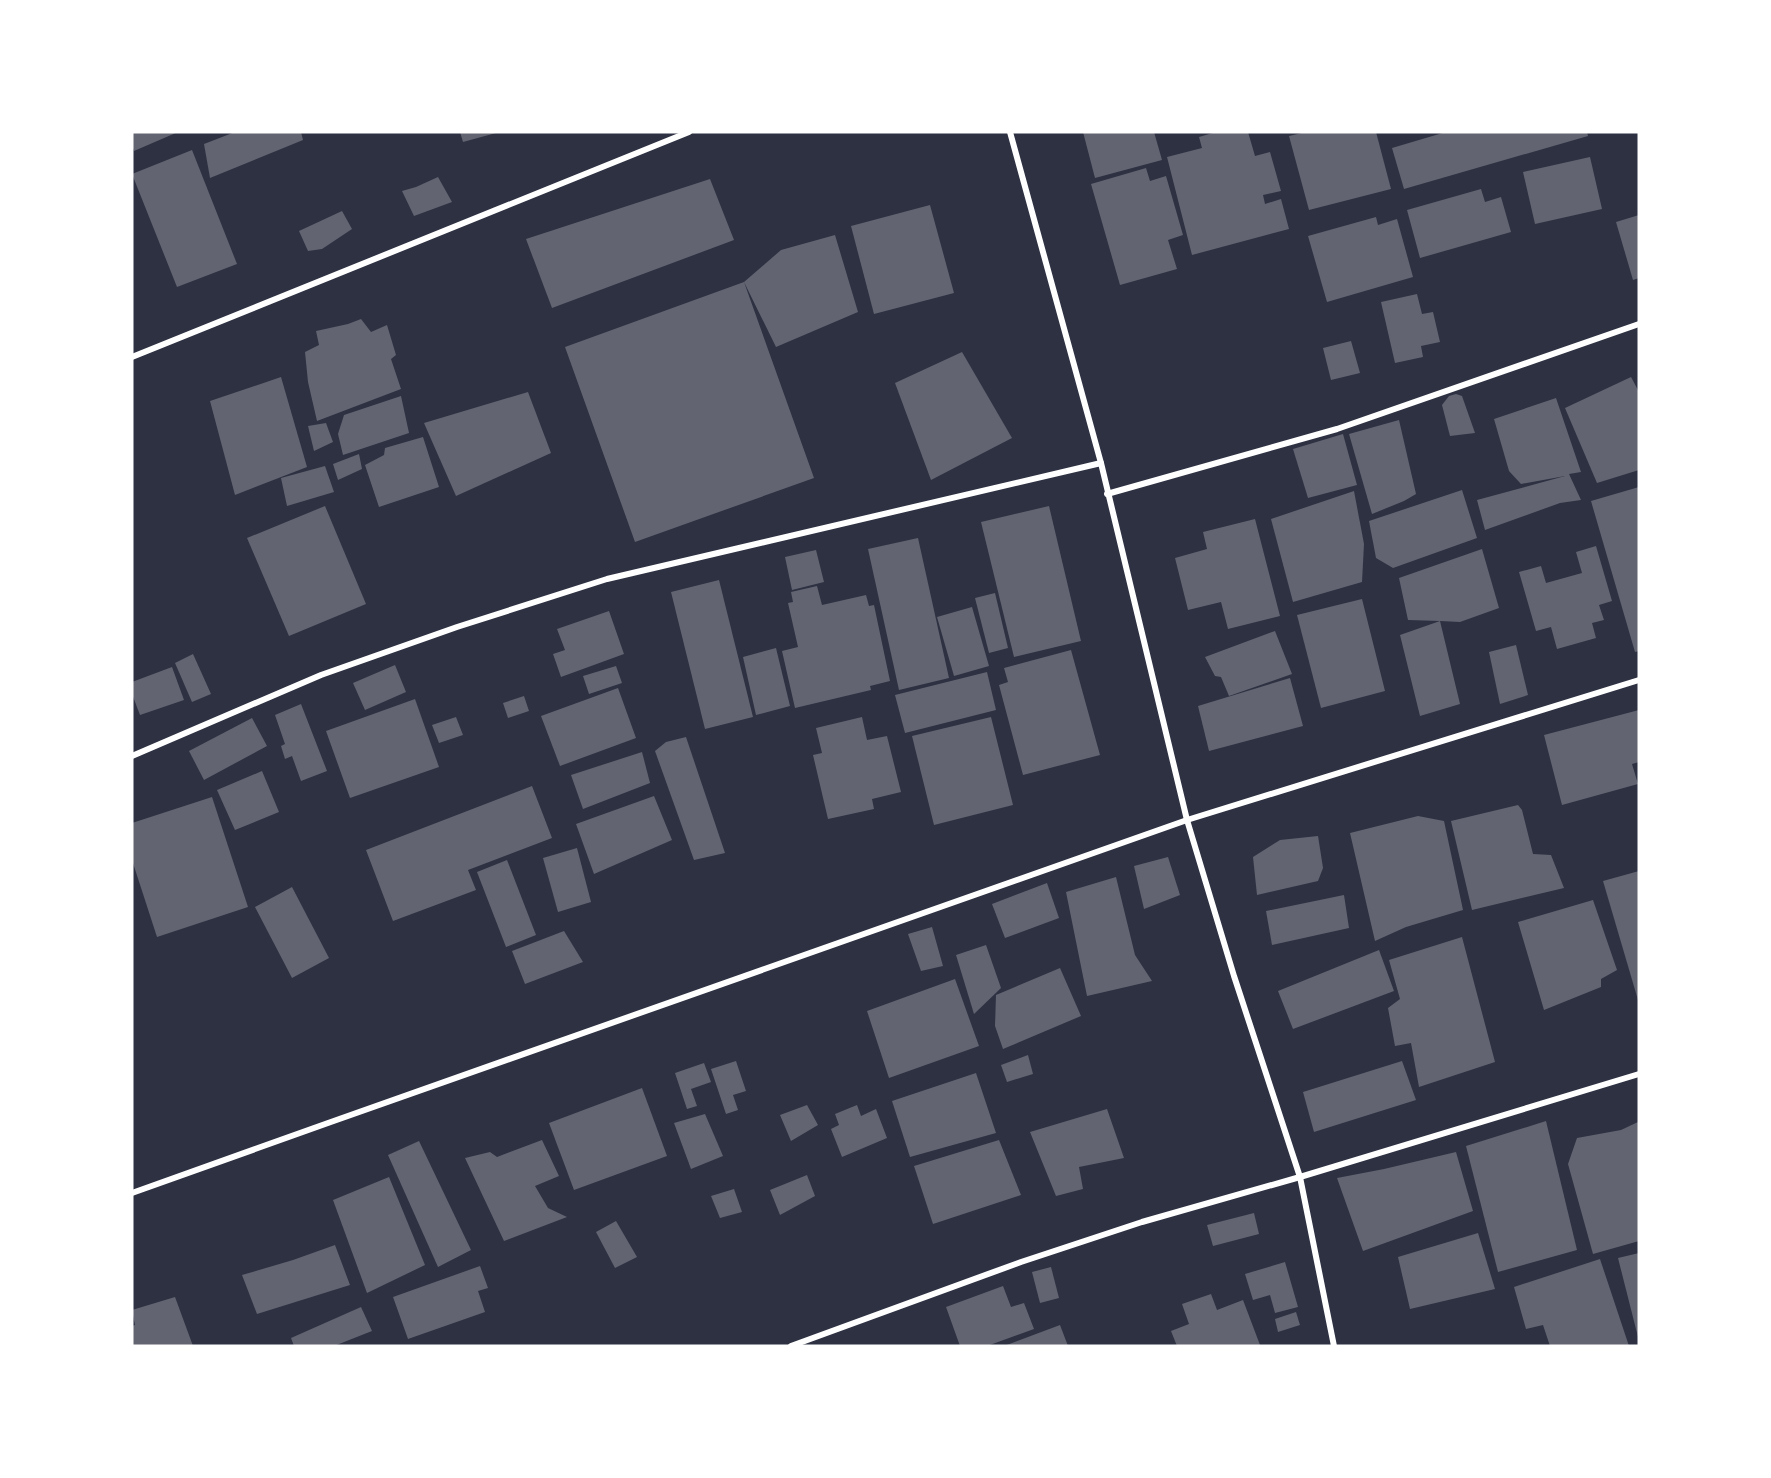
<svg xmlns="http://www.w3.org/2000/svg" width="1771" height="1478" font-family="'PT Sans',sans-serif">
  <rect width="100%" height="100%" fill="#2d3142"/>
  <g fill="#626471">
    <polygon points="132,132 178,132 134,151 132,145"/>
    <polygon points="235,132 301,132 303,140 210,178 204,144"/>
    <polygon points="460,132 496,132 496,133 463,142"/>
    <polygon points="1083,132 1154,132 1162,160 1095,178"/>
    <polygon points="1216,132 1248,132 1255,156 1270,152 1281,191 1263,195 1265,204 1281,199 1289,229 1192,255 1167,157 1202,148 1199,137"/>
    <polygon points="1306,132 1376,132 1391,189 1309,210 1289,136"/>
    <polygon points="1446,132 1587,132 1588,136 1404,189 1392,148"/>
    <polygon points="192,150 237,264 177,287 132,174"/>
    <polygon points="1590,157 1602,209 1535,224 1523,172"/>
    <polygon points="1146,168 1150,181 1166,176 1183,235 1168,240 1177,269 1120,285 1091,184"/>
    <polygon points="438,177 452,202 414,216 402,191 416,187"/>
    <polygon points="710,179 734,240 552,308 526,239"/>
    <polygon points="1481,189 1485,202 1501,197 1511,232 1420,258 1407,210"/>
    <polygon points="930,205 954,293 874,314 851,226"/>
    <polygon points="342,211 352,229 322,249 308,251 299,231"/>
    <polygon points="1639,215 1639,278 1633,280 1616,222"/>
    <polygon points="1376,217 1378,225 1397,219 1413,277 1327,302 1308,236"/>
    <polygon points="835,235 858,312 776,347 744,282 814,478 635,542 565,347 744,282 781,250"/>
    <polygon points="1417,294 1422,314 1433,312 1440,342 1421,346 1423,357 1395,363 1381,302"/>
    <polygon points="361,319 371,332 387,325 396,355 391,359 401,389 317,421 308,382 305,352 319,345 316,331 348,324"/>
    <polygon points="1351,341 1360,373 1331,380 1323,348"/>
    <polygon points="962,352 1012,438 931,480 895,383"/>
    <polygon points="281,377 307,467 235,495 210,401"/>
    <polygon points="1631,377 1639,392 1639,470 1597,483 1565,408"/>
    <polygon points="528,392 551,453 456,496 424,423"/>
    <polygon points="1456,394 1462,396 1475,433 1450,436 1442,405 1449,396"/>
    <polygon points="401,396 409,433 343,455 338,434 344,415"/>
    <polygon points="1556,398 1581,472 1569,474 1581,500 1560,503 1485,530 1477,500 1565,476 1521,484 1509,471 1494,419"/>
    <polygon points="1399,420 1416,494 1404,501 1372,514 1349,434"/>
    <polygon points="326,423 333,442 314,451 308,426"/>
    <polygon points="1343,434 1357,485 1308,498 1293,449"/>
    <polygon points="423,437 439,487 379,507 365,465 384,455 385,448"/>
    <polygon points="359,454 362,469 338,480 333,464"/>
    <polygon points="325,466 334,492 287,506 281,478"/>
    <polygon points="1639,487 1639,651 1635,652 1591,501"/>
    <polygon points="1462,490 1477,538 1393,568 1376,558 1369,521"/>
    <polygon points="1354,491 1364,544 1362,582 1293,602 1271,519"/>
    <polygon points="325,506 366,604 289,636 247,538"/>
    <polygon points="1049,506 1081,641 1014,657 981,522"/>
    <polygon points="1255,519 1280,616 1228,629 1221,602 1188,610 1175,558 1207,549 1203,532"/>
    <polygon points="918,538 949,678 899,690 868,549"/>
    <polygon points="1596,546 1612,601 1599,605 1604,620 1592,623 1596,638 1557,649 1551,627 1536,631 1519,572 1541,566 1546,583 1582,573 1576,552"/>
    <polygon points="1482,549 1499,608 1460,622 1440,621 1460,704 1420,716 1400,635 1440,621 1408,620 1399,578"/>
    <polygon points="816,550 824,582 792,590 785,557"/>
    <polygon points="719,580 753,717 705,729 671,592"/>
    <polygon points="817,586 822,605 866,595 869,606 874,605 890,681 870,686 871,690 795,708 782,651 798,647 788,603 793,602 791,592"/>
    <polygon points="995,593 1008,648 989,653 975,598"/>
    <polygon points="1362,599 1385,691 1321,708 1297,615"/>
    <polygon points="972,607 989,666 954,676 937,617"/>
    <polygon points="609,611 624,654 561,677 553,654 565,650 557,629"/>
    <polygon points="1275,631 1292,674 1229,696 1221,677 1215,676 1205,657"/>
    <polygon points="1516,645 1528,695 1500,704 1489,652"/>
    <polygon points="776,648 790,706 756,715 743,657"/>
    <polygon points="1071,650 1100,755 1023,775 999,685 1008,682 1004,668"/>
    <polygon points="193,654 211,694 192,702 175,663"/>
    <polygon points="395,665 406,692 365,710 353,683"/>
    <polygon points="616,666 622,683 589,694 583,676"/>
    <polygon points="172,667 184,700 140,715 132,694 132,682"/>
    <polygon points="987,672 996,710 905,733 895,695"/>
    <polygon points="1290,678 1303,726 1209,751 1198,706"/>
    <polygon points="618,688 636,738 560,766 541,716"/>
    <polygon points="524,696 529,711 508,718 503,703"/>
    <polygon points="415,699 439,767 350,798 326,731"/>
    <polygon points="301,704 327,771 301,781 292,756 285,759 281,746 285,744 275,715"/>
    <polygon points="1639,710 1639,762 1632,764 1638,784 1562,805 1544,735"/>
    <polygon points="456,717 463,735 439,743 432,725"/>
    <polygon points="862,717 867,740 887,736 901,792 872,799 874,809 828,819 813,755 822,753 816,728"/>
    <polygon points="991,717 1013,805 934,825 912,736"/>
    <polygon points="252,718 267,746 204,780 189,751"/>
    <polygon points="686,737 725,853 694,860 655,751 666,742"/>
    <polygon points="642,752 650,783 583,809 571,775"/>
    <polygon points="262,771 279,812 235,830 217,790"/>
    <polygon points="532,786 552,838 468,870 476,890 393,921 366,850"/>
    <polygon points="654,796 672,840 594,874 576,824"/>
    <polygon points="212,797 248,907 157,937 132,860 132,823"/>
    <polygon points="1518,805 1522,810 1533,854 1551,855 1564,888 1472,910 1451,821"/>
    <polygon points="1418,816 1444,821 1463,910 1406,927 1375,941 1350,833"/>
    <polygon points="1318,836 1323,868 1318,881 1257,895 1253,857 1280,840"/>
    <polygon points="577,848 591,902 558,912 543,858"/>
    <polygon points="1168,857 1180,895 1144,909 1134,866"/>
    <polygon points="507,860 536,935 506,947 477,872"/>
    <polygon points="1639,871 1639,1000 1638,1000 1603,881"/>
    <polygon points="1116,877 1135,955 1152,981 1087,996 1066,892"/>
    <polygon points="1047,883 1059,918 1005,938 992,904"/>
    <polygon points="292,887 329,958 292,978 255,907"/>
    <polygon points="1344,895 1349,928 1272,945 1266,911"/>
    <polygon points="1593,900 1617,970 1601,979 1601,987 1544,1010 1518,922"/>
    <polygon points="932,927 943,966 921,971 908,934"/>
    <polygon points="564,931 583,962 525,984 512,951"/>
    <polygon points="1462,937 1495,1062 1419,1087 1411,1043 1395,1046 1388,1008 1400,999 1389,960"/>
    <polygon points="986,945 1001,988 974,1014 956,955"/>
    <polygon points="1379,950 1394,991 1293,1029 1278,991"/>
    <polygon points="1060,968 1081,1016 1003,1049 995,1026 996,995"/>
    <polygon points="955,979 979,1046 889,1078 867,1011"/>
    <polygon points="1028,1055 1033,1074 1007,1082 1001,1065"/>
    <polygon points="736,1061 746,1091 733,1095 738,1110 726,1114 711,1069"/>
    <polygon points="1402,1061 1416,1100 1314,1132 1303,1092"/>
    <polygon points="704,1063 711,1082 691,1089 697,1106 687,1109 675,1073"/>
    <polygon points="976,1073 996,1133 910,1157 892,1101"/>
    <polygon points="642,1088 667,1156 574,1190 549,1123"/>
    <polygon points="807,1105 818,1125 791,1141 780,1115"/>
    <polygon points="857,1105 861,1116 876,1109 887,1138 842,1157 831,1129 839,1125 835,1114"/>
    <polygon points="1107,1109 1124,1158 1079,1167 1083,1189 1056,1196 1030,1132"/>
    <polygon points="705,1114 723,1156 691,1169 674,1123"/>
    <polygon points="1546,1121 1577,1250 1498,1272 1466,1146"/>
    <polygon points="1638,1122 1639,1123 1639,1241 1593,1254 1568,1164 1577,1138 1621,1130"/>
    <polygon points="542,1140 559,1176 535,1186 548,1208 567,1217 504,1241 465,1158 490,1152 497,1157"/>
    <polygon points="999,1140 1021,1195 933,1224 914,1166"/>
    <polygon points="419,1141 471,1250 438,1267 388,1155"/>
    <polygon points="1456,1152 1473,1211 1363,1251 1337,1178 1384,1169"/>
    <polygon points="807,1175 815,1196 780,1215 770,1190"/>
    <polygon points="389,1177 425,1265 367,1293 333,1200"/>
    <polygon points="734,1189 742,1212 720,1218 711,1196"/>
    <polygon points="1254,1213 1259,1234 1213,1246 1207,1225"/>
    <polygon points="616,1221 637,1257 615,1268 596,1232"/>
    <polygon points="1478,1233 1495,1289 1410,1309 1398,1257"/>
    <polygon points="335,1245 350,1285 257,1314 242,1275 293,1260"/>
    <polygon points="1639,1253 1639,1337 1638,1337 1618,1258"/>
    <polygon points="1600,1259 1629,1346 1550,1346 1543,1325 1526,1329 1514,1287"/>
    <polygon points="1285,1262 1298,1307 1275,1313 1270,1295 1253,1300 1245,1274"/>
    <polygon points="480,1266 488,1288 478,1291 485,1312 408,1339 393,1297"/>
    <polygon points="1051,1267 1059,1298 1040,1303 1032,1272"/>
    <polygon points="1003,1286 1011,1307 1024,1303 1034,1329 987,1346 960,1346 946,1307"/>
    <polygon points="1211,1294 1217,1310 1243,1300 1260,1345 1177,1346 1171,1331 1189,1324 1182,1304"/>
    <polygon points="175,1297 193,1346 132,1346 132,1326 135,1325 132,1310"/>
    <polygon points="361,1307 372,1331 334,1346 294,1346 291,1338"/>
    <polygon points="1296,1312 1300,1325 1278,1332 1275,1319"/>
    <polygon points="1060,1325 1068,1346 1004,1346"/>
  </g>
  <g fill="none" stroke-linecap="round" stroke-linejoin="round">
    <g stroke="#fff" stroke-width="6">
      <polyline points="1010,132 1101,463 1187,820 1234,976 1300,1177 1334,1346"/>
      <polyline points="132,357 689,132"/>
      <polyline points="1107,494 1337,429 1639,324"/>
      <polyline points="132,756 321,675 457,627 607,579 1101,463"/>
      <polyline points="132,1193 328,1123 1187,820 1639,680"/>
      <polyline points="791,1346 1021,1262 1142,1222 1300,1177 1639,1074"/>
    </g>
  </g>
  <rect width="1771" height="1478" fill="none" stroke="#ffffff" stroke-width="267"/>
</svg>
